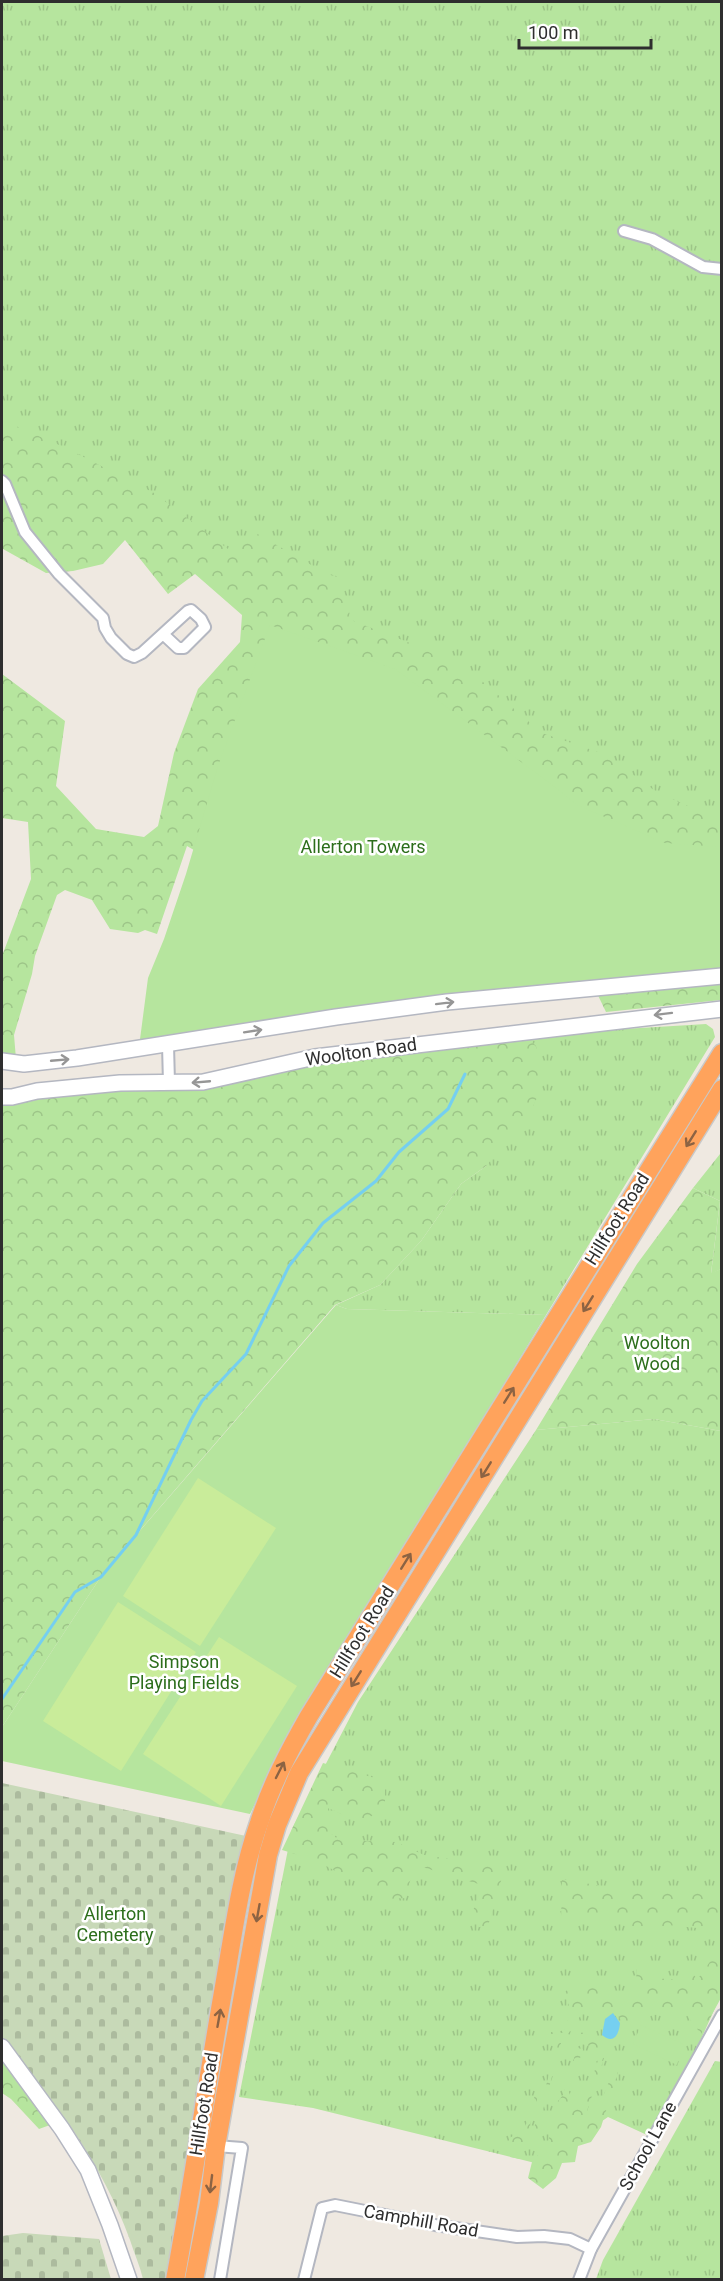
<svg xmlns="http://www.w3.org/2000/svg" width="723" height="2281" font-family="Roboto,sans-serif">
  <defs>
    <pattern id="grass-tufts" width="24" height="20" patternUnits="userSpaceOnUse" patternTransform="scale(1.5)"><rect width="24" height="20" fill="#b6e59e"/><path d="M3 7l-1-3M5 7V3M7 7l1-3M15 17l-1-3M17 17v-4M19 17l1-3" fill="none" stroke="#9dc588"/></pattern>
    <pattern id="forest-crowns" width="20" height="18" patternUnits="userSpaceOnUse" patternTransform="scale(1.5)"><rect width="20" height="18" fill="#b6e59e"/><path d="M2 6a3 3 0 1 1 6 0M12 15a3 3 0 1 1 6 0" fill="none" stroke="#9dc588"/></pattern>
    <pattern id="cemetery-stones" width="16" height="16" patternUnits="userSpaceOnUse" patternTransform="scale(1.5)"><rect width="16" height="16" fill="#c8d9b8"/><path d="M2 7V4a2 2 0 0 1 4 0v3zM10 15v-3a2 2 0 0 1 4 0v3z" fill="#acbb9e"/></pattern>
  </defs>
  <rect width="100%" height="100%" fill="#efe9e1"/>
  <g fill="url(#grass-tufts)">
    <polygon points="2,2 721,2 721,845 2,451"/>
    <polygon points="706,1024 713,1029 715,1037 546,1315 347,1309 336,1305 380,1285 421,1241 461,1184 486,1166 525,1035"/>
    <polygon points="720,1154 721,1269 711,1274 720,1201 693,1188"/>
    <polygon points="654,1419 721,1431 721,1995 681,2083 647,2135 608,2117 539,2164 313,2108 239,2097 292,1829 358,1702 536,1430"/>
    <polygon points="715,2061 722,2062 721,2279 596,2279 603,2260"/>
  </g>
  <g fill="url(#forest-crowns)">
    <polygon points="2,414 18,427 66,448 154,493 228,549 254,532 327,574 341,578 351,620 415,645 476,676 542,733 604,754 658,793 721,820 721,874 204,856 187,846 157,934 145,930 138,933 110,929 92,900 65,890 57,895 35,956 32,974 14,1035 16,1059 2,1058 2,956 31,879 28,822 2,818 2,674 65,721 56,786 96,829 144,837 158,826 174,753 198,689 240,642 242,615 195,574 168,594 125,540 103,564 73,571 46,573 3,549 2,545"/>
    <polygon points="721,912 721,1000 606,1012 593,985"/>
    <polygon points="525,1035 536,1046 543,1085 528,1117 486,1166 461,1184 421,1241 380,1285 335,1305 104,1572 2,1727 2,1105 119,1085"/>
    <polygon points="693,1188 720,1201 711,1273 721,1269 721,1431 654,1419 536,1430 637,1264"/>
    <path d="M323,1763L385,1781V1809C359,1825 354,1819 328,1808L329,1832L339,1840L396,1842L424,1855L505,1867L488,1926L479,1927L471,1917L482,1885L422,1867L410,1881L406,1898L386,1899L374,1885L366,1879L343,1875L315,1860L282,1850Z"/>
    <polygon points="562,1879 607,1887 643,1887 675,1890 694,1886 721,1886 721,1924 697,1928 668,1925 664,1932 651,1932 627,1926 621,1916 582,1917 561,1921"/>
    <path d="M721,1946V1998L701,2034L686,2014L640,2015L628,2030L616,2013L600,2016L592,2008L579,2012L581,2015L568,2034L577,2037L580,2033L590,2031L596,2034L600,2041L611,2045L607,2051L555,2036L552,2045L548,2044L551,2032L563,2033L568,2020V2013L576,2012L571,2011L564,1992L584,1981L595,1983C597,1987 600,1994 603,1996C607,1999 640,1999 644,1998L646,1987L636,1982L637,1967L654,1968L655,1978L678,1980L682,1969H691L697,1980Z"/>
    <polygon points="558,2043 561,2043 533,2147 529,2146"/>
    <polygon points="577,2048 583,2049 569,2092 572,2101 586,2098 599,2057 604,2058 587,2111 597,2111 613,2072 618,2072 601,2127 591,2142 578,2146 575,2162 562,2163 556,2178 543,2189 528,2178 533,2158 546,2151 558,2101 563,2095"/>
    <polygon points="2,2059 50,2125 39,2129 11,2099 2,2093"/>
    <polygon points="535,2095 538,2096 520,2159 510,2157 509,2138 524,2131"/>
  </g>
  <g fill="url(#cemetery-stones)">
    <path d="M2,1783L246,1836L168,2279H143C140,2266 134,2253 130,2240C103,2165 54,2099 2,2040Z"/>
    <polygon points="23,2233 99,2239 111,2279 2,2279 2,2236"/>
  </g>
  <g fill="#b6e59e">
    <polygon points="270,625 395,669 555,787 577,805 665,843 721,847 721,973 139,1047 148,978 164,939 186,874 218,766"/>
    <polygon points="336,1305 347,1309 546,1315 269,1775 250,1814 2,1761 2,1727 104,1572"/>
    <polygon points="641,2025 683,2044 677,2065 633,2044"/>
  </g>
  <g fill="#c9ec9a">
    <polygon points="198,1478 276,1528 200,1646 123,1596"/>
    <polygon points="118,1602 196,1652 121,1771 43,1721"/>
    <polygon points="219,1637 297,1686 221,1806 143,1754"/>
  </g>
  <path fill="#75cff0" d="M613,2013L620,2023C619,2034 614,2045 602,2035L605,2019Z"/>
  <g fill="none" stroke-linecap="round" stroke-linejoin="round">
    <polyline stroke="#75cff0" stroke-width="3" points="2,1699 75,1592 101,1577 136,1535 191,1420 202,1401 246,1354 289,1266 323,1223 376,1181 399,1152 448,1109 465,1074"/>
    <defs>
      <g id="street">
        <polyline points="624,231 652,239 703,267 722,269"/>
        <polyline points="2,481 5,484 25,532 59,574 103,618 105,628 111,638 127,654 134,657 142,653 188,611 191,610 201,619 205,627 184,648 178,648 163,634"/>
        <polyline points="168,1045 169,1083"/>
        <polyline points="216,2146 242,2148 220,2280"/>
        <polyline points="304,2280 322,2208 335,2205 435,2225 517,2237 544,2236 570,2239 591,2249"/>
        <polyline points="579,2280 591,2249 722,2015"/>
      </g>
      <g id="secondary">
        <polyline points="2,1061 24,1064 77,1058 336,1017 447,1002 722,976"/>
        <polyline points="2,1097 12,1097 37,1091 120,1083 203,1082 315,1057 722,1009"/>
        <polyline points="2,2047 62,2129 88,2170 110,2225 129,2280"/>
      </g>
      <g id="highway">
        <path d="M175,2280C193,2184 206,2088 223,1992C233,1936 240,1877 259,1823C271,1785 289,1751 309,1716L722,1053"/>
        <polyline points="194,2280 209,2203 216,2146 268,1855 277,1825 299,1773 722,1089"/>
      </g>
    </defs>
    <use href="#street" stroke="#b4b7c1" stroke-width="14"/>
    <use href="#secondary" stroke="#b4b7c1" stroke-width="18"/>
    <use href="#highway" stroke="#c9c9c9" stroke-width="21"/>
    <use href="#street" stroke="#fff" stroke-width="10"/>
    <use href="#secondary" stroke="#fff" stroke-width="15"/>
    <use href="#highway" stroke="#ffa35c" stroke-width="18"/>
  </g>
  <defs><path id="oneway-shaft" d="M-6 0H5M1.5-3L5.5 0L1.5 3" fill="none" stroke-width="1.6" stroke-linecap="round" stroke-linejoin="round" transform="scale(1.5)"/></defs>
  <g stroke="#969696">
    <use href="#oneway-shaft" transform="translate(445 1003) rotate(-7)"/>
    <use href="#oneway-shaft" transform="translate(663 1014) rotate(173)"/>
    <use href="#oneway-shaft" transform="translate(253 1031) rotate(-9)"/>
    <use href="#oneway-shaft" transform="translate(60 1060) rotate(-5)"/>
    <use href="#oneway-shaft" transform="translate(201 1082) rotate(175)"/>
  </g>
  <g stroke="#8c6343">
    <use href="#oneway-shaft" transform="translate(691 1139) rotate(122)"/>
    <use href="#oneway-shaft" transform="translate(588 1304) rotate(122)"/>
    <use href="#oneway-shaft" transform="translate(509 1395) rotate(-58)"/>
    <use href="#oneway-shaft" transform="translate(486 1470) rotate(122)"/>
    <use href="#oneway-shaft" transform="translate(406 1561) rotate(-58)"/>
    <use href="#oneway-shaft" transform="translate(356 1679) rotate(122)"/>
    <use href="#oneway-shaft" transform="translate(280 1770) rotate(-63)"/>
    <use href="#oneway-shaft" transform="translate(258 1913) rotate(100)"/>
    <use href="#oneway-shaft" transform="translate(219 2018) rotate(-80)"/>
    <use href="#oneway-shaft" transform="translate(211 2184) rotate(97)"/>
  </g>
  <g text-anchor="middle" stroke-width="5" stroke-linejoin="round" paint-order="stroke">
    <g font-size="18" fill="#2c6e1b" stroke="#fff">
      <text x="363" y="853">Allerton Towers</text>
      <text x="657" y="1349">Woolton<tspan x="657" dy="21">Wood</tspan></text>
      <text x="184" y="1668">Simpson<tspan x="184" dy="21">Playing Fields</tspan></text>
      <text x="115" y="1920">Allerton<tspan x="115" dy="21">Cemetery</tspan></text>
    </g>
    <g font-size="18" fill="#2e2e2e" stroke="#fff">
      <text transform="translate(361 1052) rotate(-8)" y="6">Woolton Road</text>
      <text transform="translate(617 1219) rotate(-58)" y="6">Hillfoot Road</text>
      <text transform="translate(362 1632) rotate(-58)" y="6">Hillfoot Road</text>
      <text transform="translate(204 2104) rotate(-81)" y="6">Hillfoot Road</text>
      <text transform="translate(648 2146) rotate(-61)" y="6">School Lane</text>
      <text transform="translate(421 2221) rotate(10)" y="6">Camphill Road</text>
    </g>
  </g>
  <rect width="723" height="2281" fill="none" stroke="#2e2e2e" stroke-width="6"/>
  <path d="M519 39v9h132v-9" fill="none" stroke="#2e2e2e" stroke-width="3"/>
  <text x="528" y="39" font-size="18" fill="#2e2e2e" stroke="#ffffff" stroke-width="4.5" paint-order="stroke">100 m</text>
</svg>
